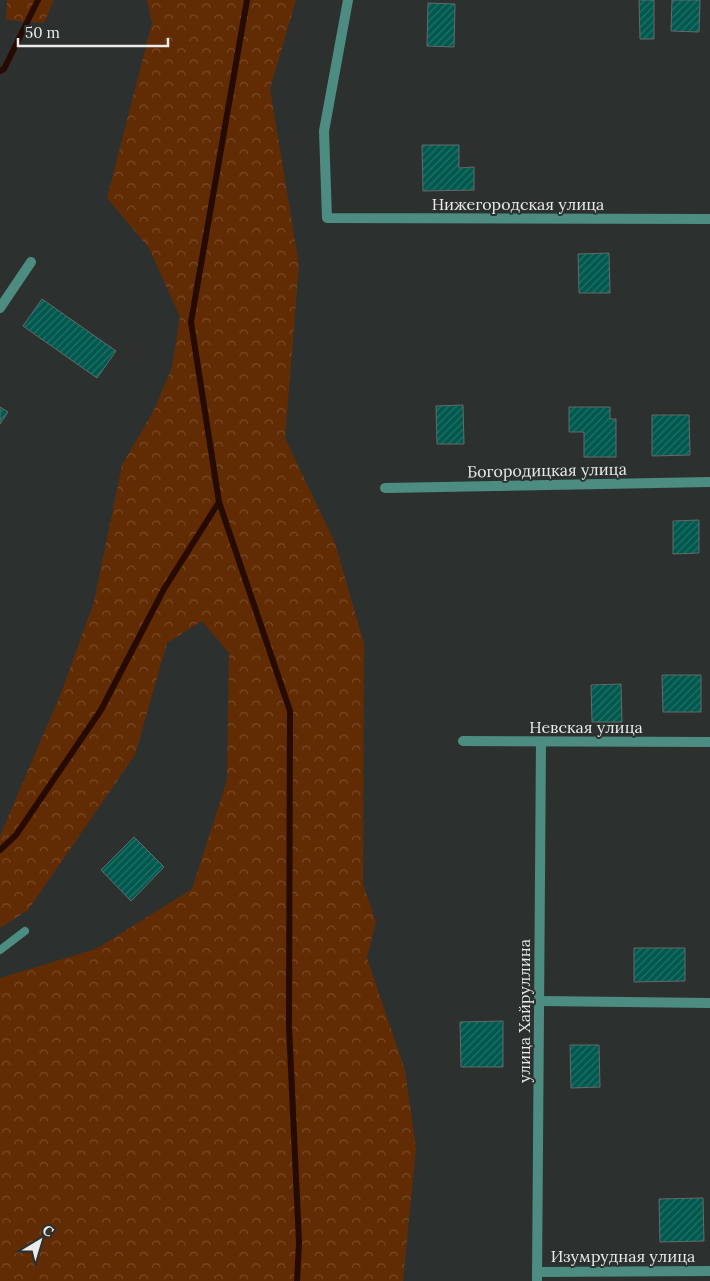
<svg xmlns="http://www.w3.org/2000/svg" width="710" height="1281" font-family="Lora,serif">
  <defs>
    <pattern id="forest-crowns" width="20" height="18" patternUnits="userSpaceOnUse" patternTransform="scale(1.25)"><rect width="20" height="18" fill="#612b04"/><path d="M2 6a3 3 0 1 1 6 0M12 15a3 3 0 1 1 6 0" fill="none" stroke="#784a29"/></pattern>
    <pattern id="building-hatch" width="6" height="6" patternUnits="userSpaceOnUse" patternTransform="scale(1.25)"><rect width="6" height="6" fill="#00594e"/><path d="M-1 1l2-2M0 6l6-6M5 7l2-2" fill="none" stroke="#257168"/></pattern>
  </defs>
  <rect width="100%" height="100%" fill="#2c3130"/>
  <g fill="url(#forest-crowns)">
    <polygon points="7,0 54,0 44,23 6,20"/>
    <polygon points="147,0 296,0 270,89 299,265 285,438 335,543 364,644 363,884 376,922 367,958 405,1070 416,1148 403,1281 0,1281 0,978 96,949 192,889 227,780 229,653 202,621 167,643 135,755 28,910 0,928 0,836 61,693 94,602 122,465 154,410 172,367 180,317 149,248 107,198 152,23"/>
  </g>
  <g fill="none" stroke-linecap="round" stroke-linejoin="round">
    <g stroke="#280b00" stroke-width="6">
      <polyline points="247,0 191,322 219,502 290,711 289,1026 299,1243 297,1281"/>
      <polyline points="0,71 4,69 38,0"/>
      <polyline points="0,850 16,835 101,710 164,589 219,502"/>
    </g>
  </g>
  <g fill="url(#building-hatch)" stroke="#646a69">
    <polygon points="639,0 654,0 654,39 640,39"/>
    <polygon points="672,0 700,0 699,32 671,31"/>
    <polygon points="428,3 455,4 454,47 427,46"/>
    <polygon points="422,145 459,145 459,168 474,167 474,190 423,191"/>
    <polygon points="609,253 610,293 579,293 578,254"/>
    <polygon points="42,299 116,351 97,378 23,326"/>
    <polygon points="463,405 464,444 437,444 436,406"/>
    <polygon points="0,407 8,412 0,424"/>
    <polygon points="569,407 610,407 610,419 616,419 616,457 584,457 584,432 569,432"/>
    <polygon points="652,415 689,415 690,455 652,456"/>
    <polygon points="699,520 699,553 673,554 673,521"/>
    <polygon points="662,675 701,675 701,712 663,712"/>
    <polygon points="621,684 622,722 592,722 591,685"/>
    <polygon points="134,837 164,867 131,901 101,870"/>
    <polygon points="634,948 685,948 685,981 634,982"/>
    <polygon points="503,1021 503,1067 461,1067 460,1022"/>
    <polygon points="570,1045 599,1045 600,1087 571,1088"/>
    <polygon points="703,1198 704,1241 660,1242 659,1199"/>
  </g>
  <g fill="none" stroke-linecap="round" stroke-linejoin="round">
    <polyline stroke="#4d8d81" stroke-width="8" points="0,950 25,931"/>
    <g stroke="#4d8d81" stroke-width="10">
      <polyline points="348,0 324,131 327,218 710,219"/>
      <polyline points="0,308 31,262"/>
      <polyline points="385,488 710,482"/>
      <polyline points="463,741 710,742"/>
      <polyline points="540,1001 710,1003"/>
      <polyline points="537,1272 710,1271"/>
      <polyline points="537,1281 541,742"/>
    </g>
  </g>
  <g text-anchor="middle" stroke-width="4" stroke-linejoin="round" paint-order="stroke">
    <g font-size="16" fill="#e9eceb" stroke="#2c3130">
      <text x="518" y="210">Нижегородская улица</text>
      <text transform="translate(547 470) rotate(-1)" y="6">Богородицкая улица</text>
      <text x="586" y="733">Невская улица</text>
      <text transform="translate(524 1011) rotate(-90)" y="6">улица Хайруллина</text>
      <text x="623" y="1262">Изумрудная улица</text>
    </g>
  </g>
  <g transform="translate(40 1241) rotate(38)" stroke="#2c3130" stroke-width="4" paint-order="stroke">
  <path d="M0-4L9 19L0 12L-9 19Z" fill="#e9eceb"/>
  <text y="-8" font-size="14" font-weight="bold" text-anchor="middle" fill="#e9eceb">С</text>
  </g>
  <path d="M18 38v8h150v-8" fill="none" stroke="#e9eceb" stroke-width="2.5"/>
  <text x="25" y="38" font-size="15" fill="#e9eceb" stroke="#2c3130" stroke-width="4" paint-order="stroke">50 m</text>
</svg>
